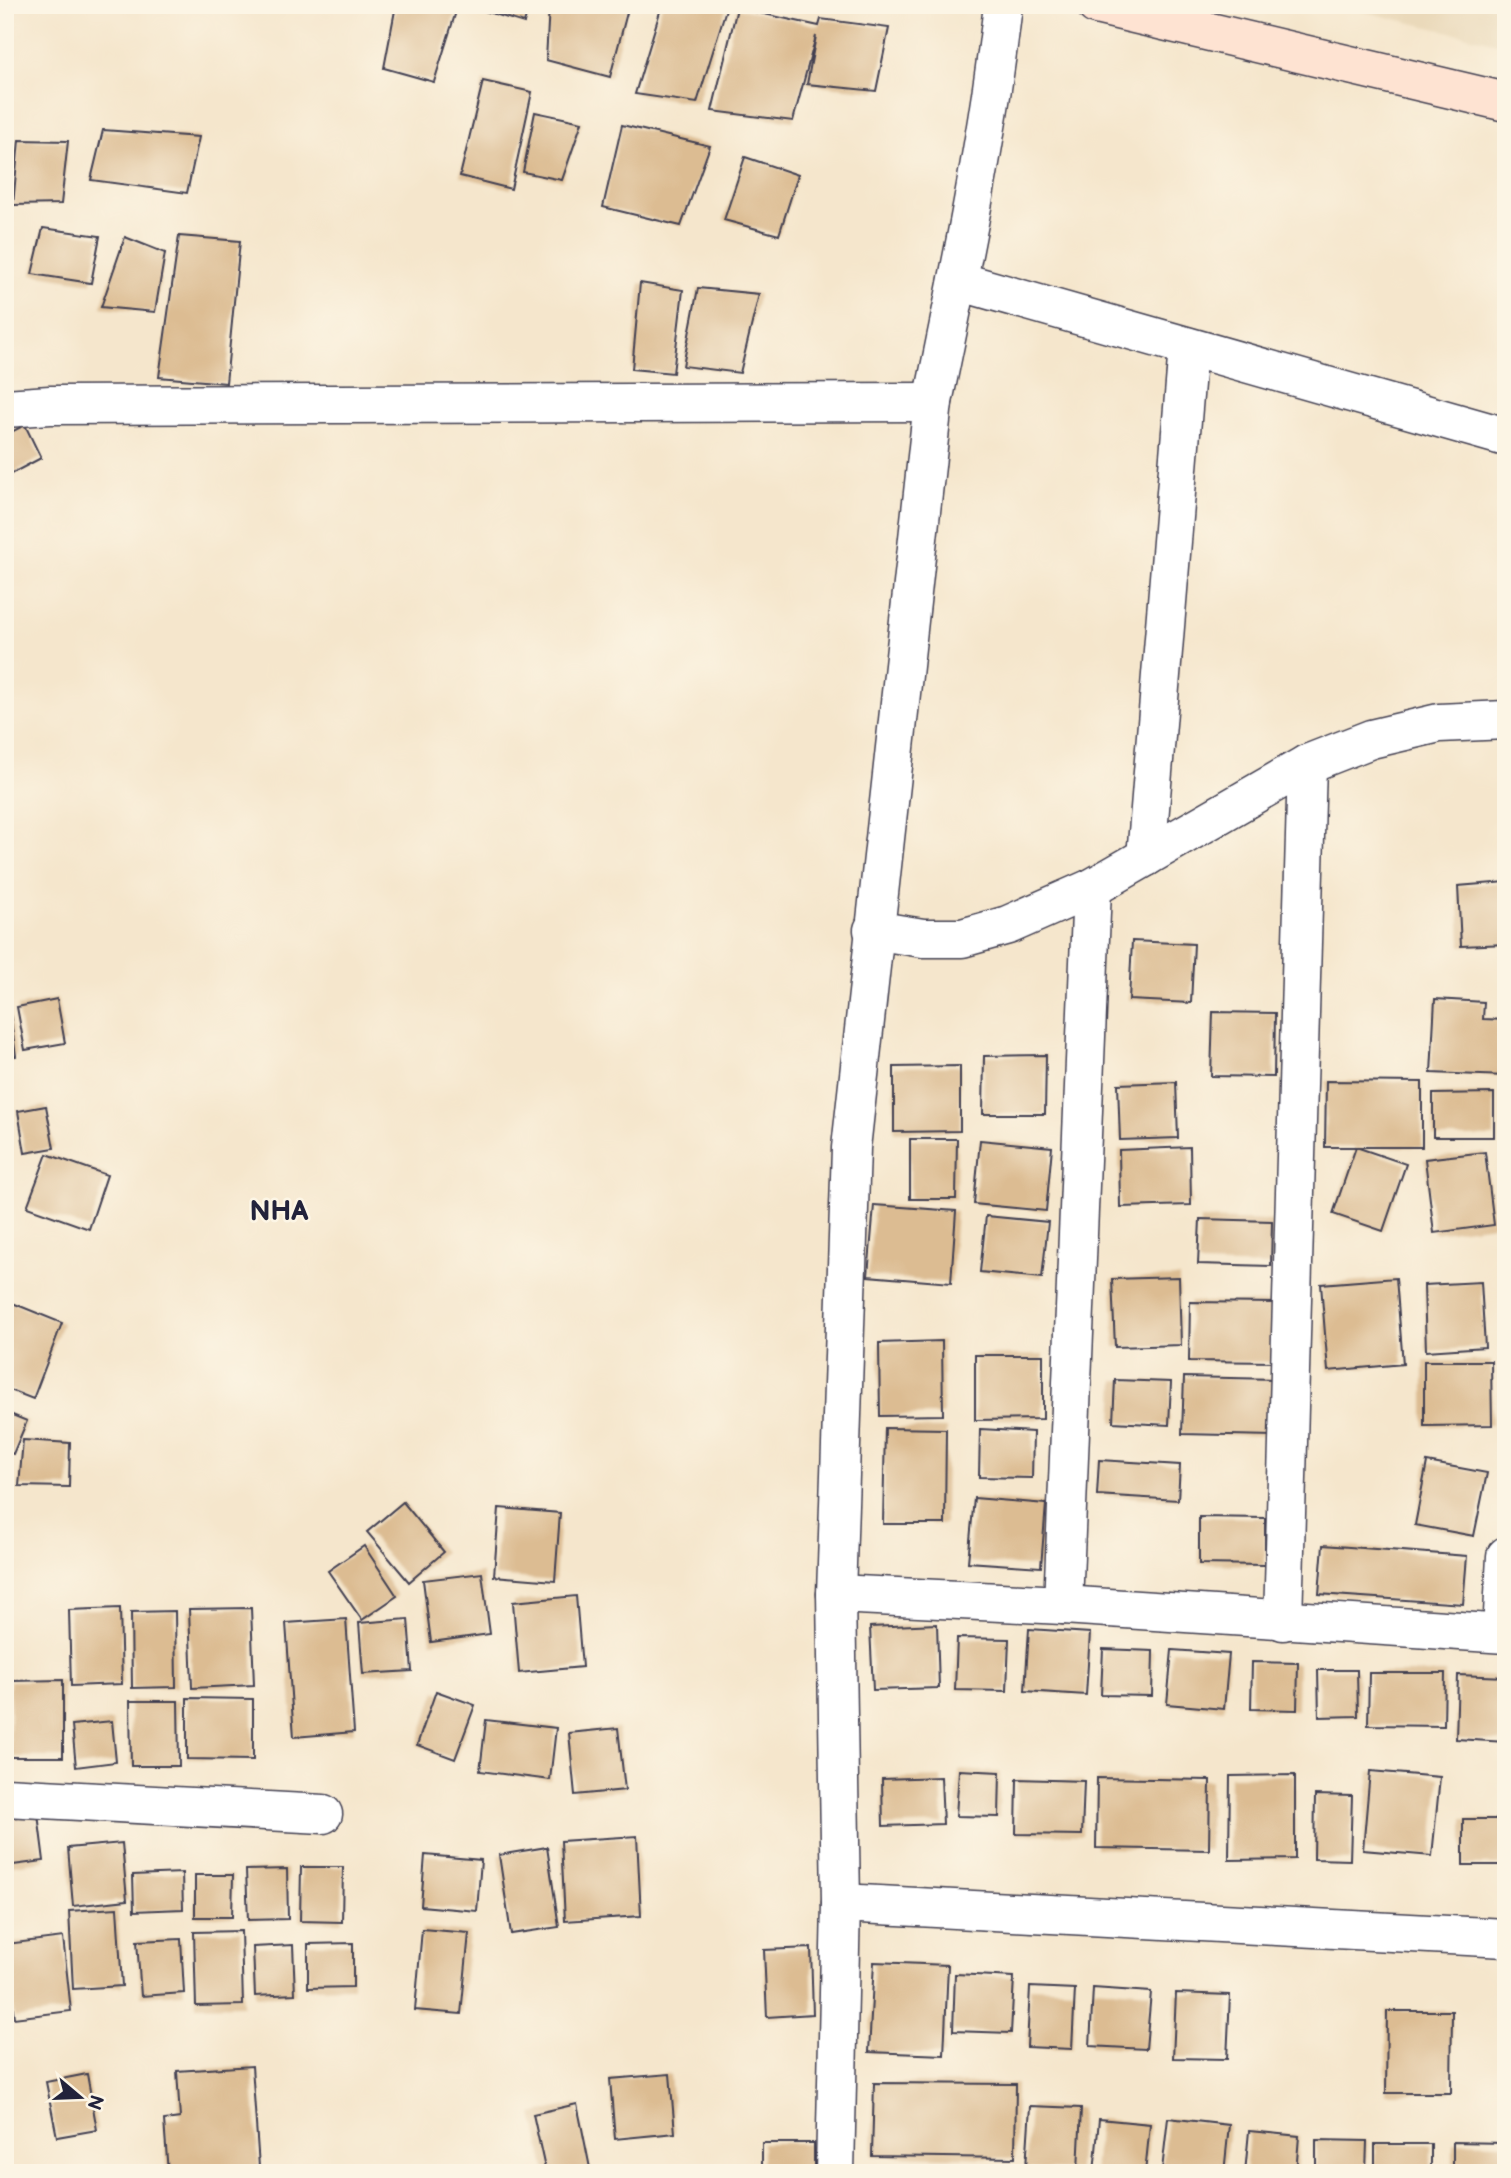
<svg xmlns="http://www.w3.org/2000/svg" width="1511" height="2178" font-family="'Balsamiq Sans',sans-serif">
  <rect width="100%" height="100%" fill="#fcf5e5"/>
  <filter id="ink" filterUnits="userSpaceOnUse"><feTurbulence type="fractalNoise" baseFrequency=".0143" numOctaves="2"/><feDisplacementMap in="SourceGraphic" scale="14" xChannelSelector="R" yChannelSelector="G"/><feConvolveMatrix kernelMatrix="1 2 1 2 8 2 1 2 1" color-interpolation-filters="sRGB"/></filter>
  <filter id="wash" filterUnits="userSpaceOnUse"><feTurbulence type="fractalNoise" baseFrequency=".00686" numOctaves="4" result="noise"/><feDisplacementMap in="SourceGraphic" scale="28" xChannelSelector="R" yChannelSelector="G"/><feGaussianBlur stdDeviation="1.57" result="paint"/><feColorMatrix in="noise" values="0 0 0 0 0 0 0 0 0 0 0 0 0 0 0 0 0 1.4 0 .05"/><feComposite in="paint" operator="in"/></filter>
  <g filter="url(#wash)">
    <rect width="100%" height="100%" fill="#f5e6cc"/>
    <polygon fill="#ead9ba" points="1335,5 1506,5 1506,45 1348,8"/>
    <g id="blocks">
      <g fill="#dcbc92">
        <polygon points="396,5 458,5 434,82 384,68"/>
        <polygon points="476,5 530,5 524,23 475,8"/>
        <polygon points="549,5 629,5 610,77 546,60"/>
        <polygon points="662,5 712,5 726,9 697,103 635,94"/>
        <polygon points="737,8 819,26 821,19 889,28 876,91 807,84 816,36 793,121 712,111"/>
        <polygon points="483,81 532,92 511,189 460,176"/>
        <polygon points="535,112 582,122 562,180 523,172"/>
        <polygon points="622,125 710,146 681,226 603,207"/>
        <polygon points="103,130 199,137 187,193 91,180"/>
        <polygon points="19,140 68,141 61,204 13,205"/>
        <polygon points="745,157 798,175 779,235 724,220"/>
        <polygon points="43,228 100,236 91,283 32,274"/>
        <polygon points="179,236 240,241 226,383 159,377"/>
        <polygon points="125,237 165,253 155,312 101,307"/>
        <polygon points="5,251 12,252 7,281 5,281"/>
        <polygon points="640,283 683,290 673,373 632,369"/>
        <polygon points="698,288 759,294 740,373 683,366"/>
        <polygon points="25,425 41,458 5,477 5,435"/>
        <polygon points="1506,882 1506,944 1461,946 1458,886"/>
        <polygon points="1132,941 1194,944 1191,1003 1129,1000"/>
        <polygon points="57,999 65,1043 25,1050 17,1007"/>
        <polygon points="1435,999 1484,1002 1483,1019 1506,1020 1506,1076 1431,1073"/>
        <polygon points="8,1000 16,1056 5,1058 5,1001"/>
        <polygon points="1213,1012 1275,1013 1274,1077 1211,1076"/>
        <polygon points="1046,1055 1045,1114 983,1114 984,1056"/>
        <polygon points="960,1066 960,1131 894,1132 894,1067"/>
        <polygon points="1326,1081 1422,1082 1422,1147 1325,1147"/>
        <polygon points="1176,1082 1178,1138 1120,1140 1118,1084"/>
        <polygon points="1494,1093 1494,1137 1433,1137 1433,1094"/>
        <polygon points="46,1106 54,1148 25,1153 18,1111"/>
        <polygon points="910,1139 957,1139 956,1199 910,1199"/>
        <polygon points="980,1140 1052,1147 1046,1211 974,1204"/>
        <polygon points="1190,1147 1191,1205 1120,1207 1119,1150"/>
        <polygon points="1356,1147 1406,1164 1383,1231 1333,1214"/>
        <polygon points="1485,1152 1494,1225 1434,1233 1425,1159"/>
        <polygon points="47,1154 107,1175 89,1229 27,1207"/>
        <polygon points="874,1205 956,1211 951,1283 868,1276"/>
        <polygon points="986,1216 1048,1222 1042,1278 980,1272"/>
        <polygon points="1200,1219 1272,1221 1271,1266 1198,1264"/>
        <polygon points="1179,1277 1181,1345 1115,1347 1112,1279"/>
        <polygon points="1396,1278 1403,1364 1328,1371 1321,1284"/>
        <polygon points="1481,1282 1485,1347 1426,1351 1424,1285"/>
        <polygon points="5,1300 62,1323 33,1399 5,1388"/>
        <polygon points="1190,1302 1277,1303 1276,1362 1189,1361"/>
        <polygon points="942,1341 943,1415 880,1416 879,1343"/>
        <polygon points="975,1355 1043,1355 1043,1419 975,1420"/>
        <polygon points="1424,1361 1491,1361 1492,1425 1424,1426"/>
        <polygon points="1184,1377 1276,1379 1275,1436 1182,1434"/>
        <polygon points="1115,1380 1171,1382 1169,1425 1113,1422"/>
        <polygon points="5,1412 27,1421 13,1454 5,1451"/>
        <polygon points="885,1428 946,1429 945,1524 883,1524"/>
        <polygon points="980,1429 1033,1432 1032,1478 979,1477"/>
        <polygon points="23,1440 70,1443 69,1487 19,1486"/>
        <polygon points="1099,1460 1180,1465 1178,1500 1097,1495"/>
        <polygon points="1427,1462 1487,1473 1474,1536 1415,1525"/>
        <polygon points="974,1498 1046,1504 1041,1567 968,1562"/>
        <polygon points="403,1502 444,1552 409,1582 367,1532"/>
        <polygon points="499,1508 560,1513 555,1581 494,1576"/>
        <polygon points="1199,1517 1265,1518 1265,1565 1199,1564"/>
        <polygon points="1323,1545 1467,1556 1463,1604 1319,1594"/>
        <polygon points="364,1546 397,1596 362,1620 328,1571"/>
        <polygon points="482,1573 490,1634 431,1642 423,1580"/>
        <polygon points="576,1596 582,1667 519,1673 513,1602"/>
        <polygon points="120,1608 122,1684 71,1686 69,1610"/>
        <polygon points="251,1608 254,1685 192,1688 189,1609"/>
        <polygon points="175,1611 176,1687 132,1688 131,1612"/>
        <polygon points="346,1619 354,1732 294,1737 286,1623"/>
        <polygon points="408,1619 412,1671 363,1674 359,1623"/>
        <polygon points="937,1624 939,1688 873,1690 870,1627"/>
        <polygon points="1029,1629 1090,1633 1086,1695 1025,1691"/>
        <polygon points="957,1638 1009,1639 1007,1691 955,1690"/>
        <polygon points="1103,1649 1153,1651 1152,1696 1101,1695"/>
        <polygon points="1172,1650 1229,1654 1224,1709 1167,1704"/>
        <polygon points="1252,1662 1298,1663 1297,1710 1251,1709"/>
        <polygon points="1318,1670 1357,1670 1358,1716 1319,1717"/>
        <polygon points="1369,1673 1445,1673 1444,1726 1368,1725"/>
        <polygon points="1458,1675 1506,1677 1506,1742 1456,1739"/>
        <polygon points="63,1680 63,1757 10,1757 10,1681"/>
        <polygon points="436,1691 475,1705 455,1759 417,1745"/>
        <polygon points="187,1698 253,1699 253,1760 187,1759"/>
        <polygon points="130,1701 178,1701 179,1766 131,1766"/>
        <polygon points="486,1720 556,1728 550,1780 480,1771"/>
        <polygon points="112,1721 116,1762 76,1767 72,1725"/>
        <polygon points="618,1728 625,1790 575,1795 569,1733"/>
        <polygon points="959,1770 1000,1772 999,1817 956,1816"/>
        <polygon points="1370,1771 1440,1777 1432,1856 1363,1850"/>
        <polygon points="1295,1775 1295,1859 1229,1860 1230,1776"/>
        <polygon points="941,1777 943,1824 883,1826 882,1779"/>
        <polygon points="1097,1778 1210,1780 1209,1850 1096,1848"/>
        <polygon points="1017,1779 1084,1781 1082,1835 1016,1834"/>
        <polygon points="1315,1795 1352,1796 1350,1860 1314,1859"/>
        <polygon points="38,1814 44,1861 5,1866 5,1819"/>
        <polygon points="1463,1819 1505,1819 1504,1865 1463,1865"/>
        <polygon points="637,1836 641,1916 565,1921 561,1841"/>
        <polygon points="122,1843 127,1900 73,1906 68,1848"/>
        <polygon points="547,1847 559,1927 511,1934 499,1855"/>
        <polygon points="425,1855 481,1860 477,1911 421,1906"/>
        <polygon points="301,1867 343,1867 342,1922 300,1921"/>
        <polygon points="287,1869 288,1919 248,1920 246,1870"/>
        <polygon points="182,1873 183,1909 134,1911 133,1875"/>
        <polygon points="195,1875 233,1875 232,1917 195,1917"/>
        <polygon points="117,1908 122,1986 73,1989 69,1911"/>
        <polygon points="422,1929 469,1933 461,2014 415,2010"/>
        <polygon points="241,1931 243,2005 196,2006 194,1932"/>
        <polygon points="63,1937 71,2011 14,2018 6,1944"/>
        <polygon points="181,1939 184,1993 141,1996 137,1941"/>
        <polygon points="353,1943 353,1987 308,1988 308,1944"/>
        <polygon points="293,1945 295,1994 255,1996 253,1947"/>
        <polygon points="811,1948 813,2014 767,2017 764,1950"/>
        <polygon points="874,1962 948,1965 944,2055 869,2052"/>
        <polygon points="955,1974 1014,1977 1011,2033 953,2031"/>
        <polygon points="1030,1987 1075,1989 1072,2049 1027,2047"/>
        <polygon points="1093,1988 1151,1992 1146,2049 1090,2046"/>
        <polygon points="1176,1993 1230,1995 1227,2059 1173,2058"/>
        <polygon points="1387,2011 1452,2011 1451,2093 1386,2093"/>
        <polygon points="252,2066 259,2167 168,2173 164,2120 180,2118 177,2071"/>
        <polygon points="87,2074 97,2130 57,2137 46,2082"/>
        <polygon points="670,2074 675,2133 615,2139 610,2079"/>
        <polygon points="874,2083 1016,2084 1015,2158 872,2156"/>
        <polygon points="577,2104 591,2173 546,2173 533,2114"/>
        <polygon points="1030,2106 1081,2108 1078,2171 1026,2168"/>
        <polygon points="1168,2118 1229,2125 1224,2173 1162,2170"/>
        <polygon points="1099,2119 1150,2124 1145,2173 1094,2173"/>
        <polygon points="1249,2131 1299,2136 1296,2173 1245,2173"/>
        <polygon points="1316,2140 1367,2141 1366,2173 1316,2173"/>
        <polygon points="1453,2142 1506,2143 1506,2173 1453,2173"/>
        <rect x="762" y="2143" width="52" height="30"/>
        <rect x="1375" y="2144" width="56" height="29"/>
      </g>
    </g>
  </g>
  <g filter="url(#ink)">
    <use href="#blocks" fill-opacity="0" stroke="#423f51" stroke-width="2"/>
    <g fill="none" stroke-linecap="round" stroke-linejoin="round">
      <defs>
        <g id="minor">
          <polyline points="958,281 1506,437"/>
          <polyline points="5,408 50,405 933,402"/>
          <polyline points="1146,857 1188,347"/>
          <polyline points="873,930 923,938 962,938 1008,925 1092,888 1307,764 1371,739 1439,723 1506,720"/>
          <polyline points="836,1594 1063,1605 1506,1634"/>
          <polyline points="1063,1605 1092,888"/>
          <polyline points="1283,1621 1307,764"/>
          <polyline points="1502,1633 1506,1556"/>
          <polyline points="5,1797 323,1814"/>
          <polyline points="841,1903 1506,1938"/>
          <path d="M835,2173L841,1903L836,1594L851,1148L933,402C960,271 988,138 1003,5"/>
        </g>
        <polyline id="secondary" points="1096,5 1506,102"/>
      </defs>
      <use href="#minor" stroke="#423f51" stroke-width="41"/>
      <use href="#secondary" stroke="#423f51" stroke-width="41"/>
      <use href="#minor" stroke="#fff" stroke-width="38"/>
      <use href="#secondary" stroke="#fee3d2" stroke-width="38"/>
    </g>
  </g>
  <g text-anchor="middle" stroke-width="5" stroke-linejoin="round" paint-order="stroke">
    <g font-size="28" font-weight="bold" fill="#22223b" stroke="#fcf5e5">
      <text x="279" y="1220">NHA</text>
    </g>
  </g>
  <rect width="1511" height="2178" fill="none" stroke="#fcf5e5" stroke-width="28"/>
  <g transform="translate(80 2097) rotate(109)" stroke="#fcf5e5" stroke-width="5" paint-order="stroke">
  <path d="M0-5L12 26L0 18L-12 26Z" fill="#22223b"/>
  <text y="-10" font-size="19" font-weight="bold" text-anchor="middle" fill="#22223b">N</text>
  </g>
</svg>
